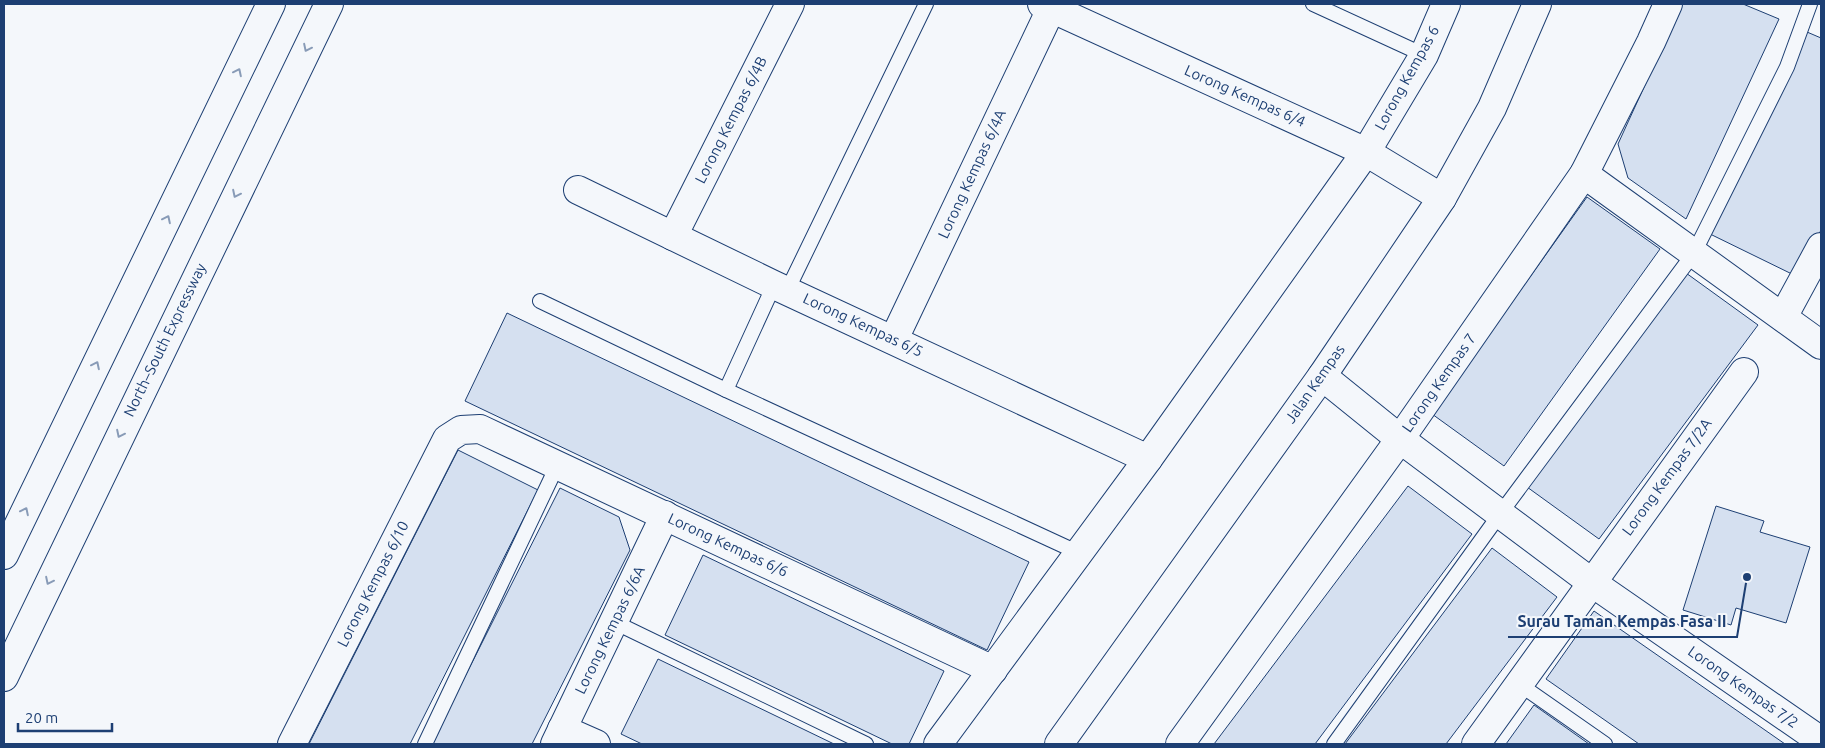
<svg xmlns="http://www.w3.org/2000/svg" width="1825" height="748" font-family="Ubuntu,sans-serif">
  <rect width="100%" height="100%" fill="#f4f7fb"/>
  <g fill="#d5e0f0" stroke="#1d3f73">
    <polygon points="1682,4 1743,4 1779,19 1686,219 1628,178 1618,144"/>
    <polygon points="1807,32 1821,38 1821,230 1798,277 1708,233"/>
    <polygon points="1587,197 1660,249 1504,466 1432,414"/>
    <polygon points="1686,273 1758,325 1599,539 1527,487"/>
    <polygon points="507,313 1029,562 987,650 465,401"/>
    <polygon points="458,450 538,490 410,744 309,744"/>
    <polygon points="1408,486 1472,534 1315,744 1214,744"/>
    <polygon points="560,488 619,517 630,550 532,744 431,744"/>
    <polygon points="1716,506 1764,521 1760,532 1810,547 1786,623 1736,608 1731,625 1683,610"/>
    <polygon points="1492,548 1557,597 1446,744 1345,744"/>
    <polygon points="703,555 944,671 909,744 892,744 665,635"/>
    <polygon points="1594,611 1785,744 1639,744 1546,679"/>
    <polygon points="658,659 834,744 642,744 621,734"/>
    <polygon points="1534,705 1589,744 1506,744"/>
  </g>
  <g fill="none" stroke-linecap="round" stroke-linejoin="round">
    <defs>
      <g id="lane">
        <polyline points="1313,4 1424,55"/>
        <polyline points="787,291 926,4"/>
        <polyline points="540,301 726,390 1077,552"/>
        <polyline points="726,390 774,285"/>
        <polyline points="614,622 866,744"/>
        <polyline points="1519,684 1605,744"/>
        <polyline points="425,744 557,466"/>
        <polyline points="1334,744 1500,514 1694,253 1787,67 1810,4"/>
      </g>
      <g id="street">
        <polyline points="1042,4 1366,152 1442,198"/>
        <polyline points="1584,174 1821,345"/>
        <polyline points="578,190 774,285 1148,459"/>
        <polyline points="673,236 790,4"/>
        <polyline points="1783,317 1821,247"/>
        <polyline points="894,339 1051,9"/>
        <polyline points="1322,376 1400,439 1591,582 1821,741"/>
        <polyline points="562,729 596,744"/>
        <polyline points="292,744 447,439 461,430 480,429 993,670"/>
        <polyline points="555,744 665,515"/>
        <polyline points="938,744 1148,459 1366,152 1424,55 1446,4"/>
        <polyline points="1180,744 1400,439 1584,174 1651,42 1668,4"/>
        <polyline points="1476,744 1744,372"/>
      </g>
      <polyline id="secondary" points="1059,744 1322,376 1442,198 1492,108 1537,4"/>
      <g id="highway">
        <polyline points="4,555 271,4"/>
        <polyline points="4,677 329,4"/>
      </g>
    </defs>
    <use href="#lane" stroke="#1d3f73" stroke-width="16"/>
    <use href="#street" stroke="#1d3f73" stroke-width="30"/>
    <use href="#secondary" stroke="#1d3f73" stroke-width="30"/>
    <use href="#highway" stroke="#1d3f73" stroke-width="30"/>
    <use href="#lane" stroke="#f4f7fb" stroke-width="14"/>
    <use href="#street" stroke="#f4f7fb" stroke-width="28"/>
    <use href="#secondary" stroke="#f4f7fb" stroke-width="28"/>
    <use href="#highway" stroke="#f4f7fb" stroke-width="28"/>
  </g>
  <defs><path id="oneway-chevron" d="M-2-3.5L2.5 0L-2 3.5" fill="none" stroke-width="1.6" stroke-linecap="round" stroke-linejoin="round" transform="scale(1.25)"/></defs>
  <g stroke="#889bb7">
    <use href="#oneway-chevron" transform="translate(307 48) rotate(116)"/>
    <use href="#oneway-chevron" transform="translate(238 72) rotate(-64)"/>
    <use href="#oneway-chevron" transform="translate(236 194) rotate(116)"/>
    <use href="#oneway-chevron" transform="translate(167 219) rotate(-64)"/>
    <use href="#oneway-chevron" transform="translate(96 365) rotate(-64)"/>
    <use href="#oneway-chevron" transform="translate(120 434) rotate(116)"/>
    <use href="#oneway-chevron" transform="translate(25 511) rotate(-64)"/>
    <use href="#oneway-chevron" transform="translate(49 581) rotate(116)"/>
  </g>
  <g text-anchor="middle" stroke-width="4" stroke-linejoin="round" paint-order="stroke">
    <g font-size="15" fill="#1d3f73" stroke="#f4f7fb">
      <text transform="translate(1407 78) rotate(-61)" y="5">Lorong Kempas 6</text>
      <text transform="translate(1245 96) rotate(24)" y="5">Lorong Kempas 6/4</text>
      <text transform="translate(731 120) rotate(-63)" y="5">Lorong Kempas 6/4B</text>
      <text transform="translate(972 174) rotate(-65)" y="5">Lorong Kempas 6/4A</text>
      <text transform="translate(863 325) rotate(25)" y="5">Lorong Kempas 6/5</text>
      <text transform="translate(165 340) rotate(-64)" y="5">North–South Expressway</text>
      <text transform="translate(1439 383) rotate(-55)" y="5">Lorong Kempas 7</text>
      <text transform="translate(1315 384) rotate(-55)" y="5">Jalan Kempas</text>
      <text transform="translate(1667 477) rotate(-54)" y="5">Lorong Kempas 7/2A</text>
      <text transform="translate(728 545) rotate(25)" y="5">Lorong Kempas 6/6</text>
      <text transform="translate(373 584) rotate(-63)" y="5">Lorong Kempas 6/10</text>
      <text transform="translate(610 630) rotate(-64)" y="5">Lorong Kempas 6/6A</text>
      <text transform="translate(1743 687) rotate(35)" y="5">Lorong Kempas 7/2</text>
    </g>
  </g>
  <path fill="none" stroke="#1d3f73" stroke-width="2" d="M1747 577L1737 637H1508"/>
  <circle fill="#1d3f73" stroke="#f4f7fb" stroke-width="2" cx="1747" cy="577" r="5"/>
  <g font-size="16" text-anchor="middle" font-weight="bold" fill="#1d3f73" stroke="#f4f7fb" stroke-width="4" stroke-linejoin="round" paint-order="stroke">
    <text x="1622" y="627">Surau Taman Kempas Fasa II</text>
  </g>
  <rect width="1825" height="748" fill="none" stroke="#1d3f73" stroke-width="10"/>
  <path d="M18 723v8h94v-8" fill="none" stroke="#1d3f73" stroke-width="2.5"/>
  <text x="25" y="723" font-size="15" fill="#1d3f73" stroke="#f4f7fb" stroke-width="4" paint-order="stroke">20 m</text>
</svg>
